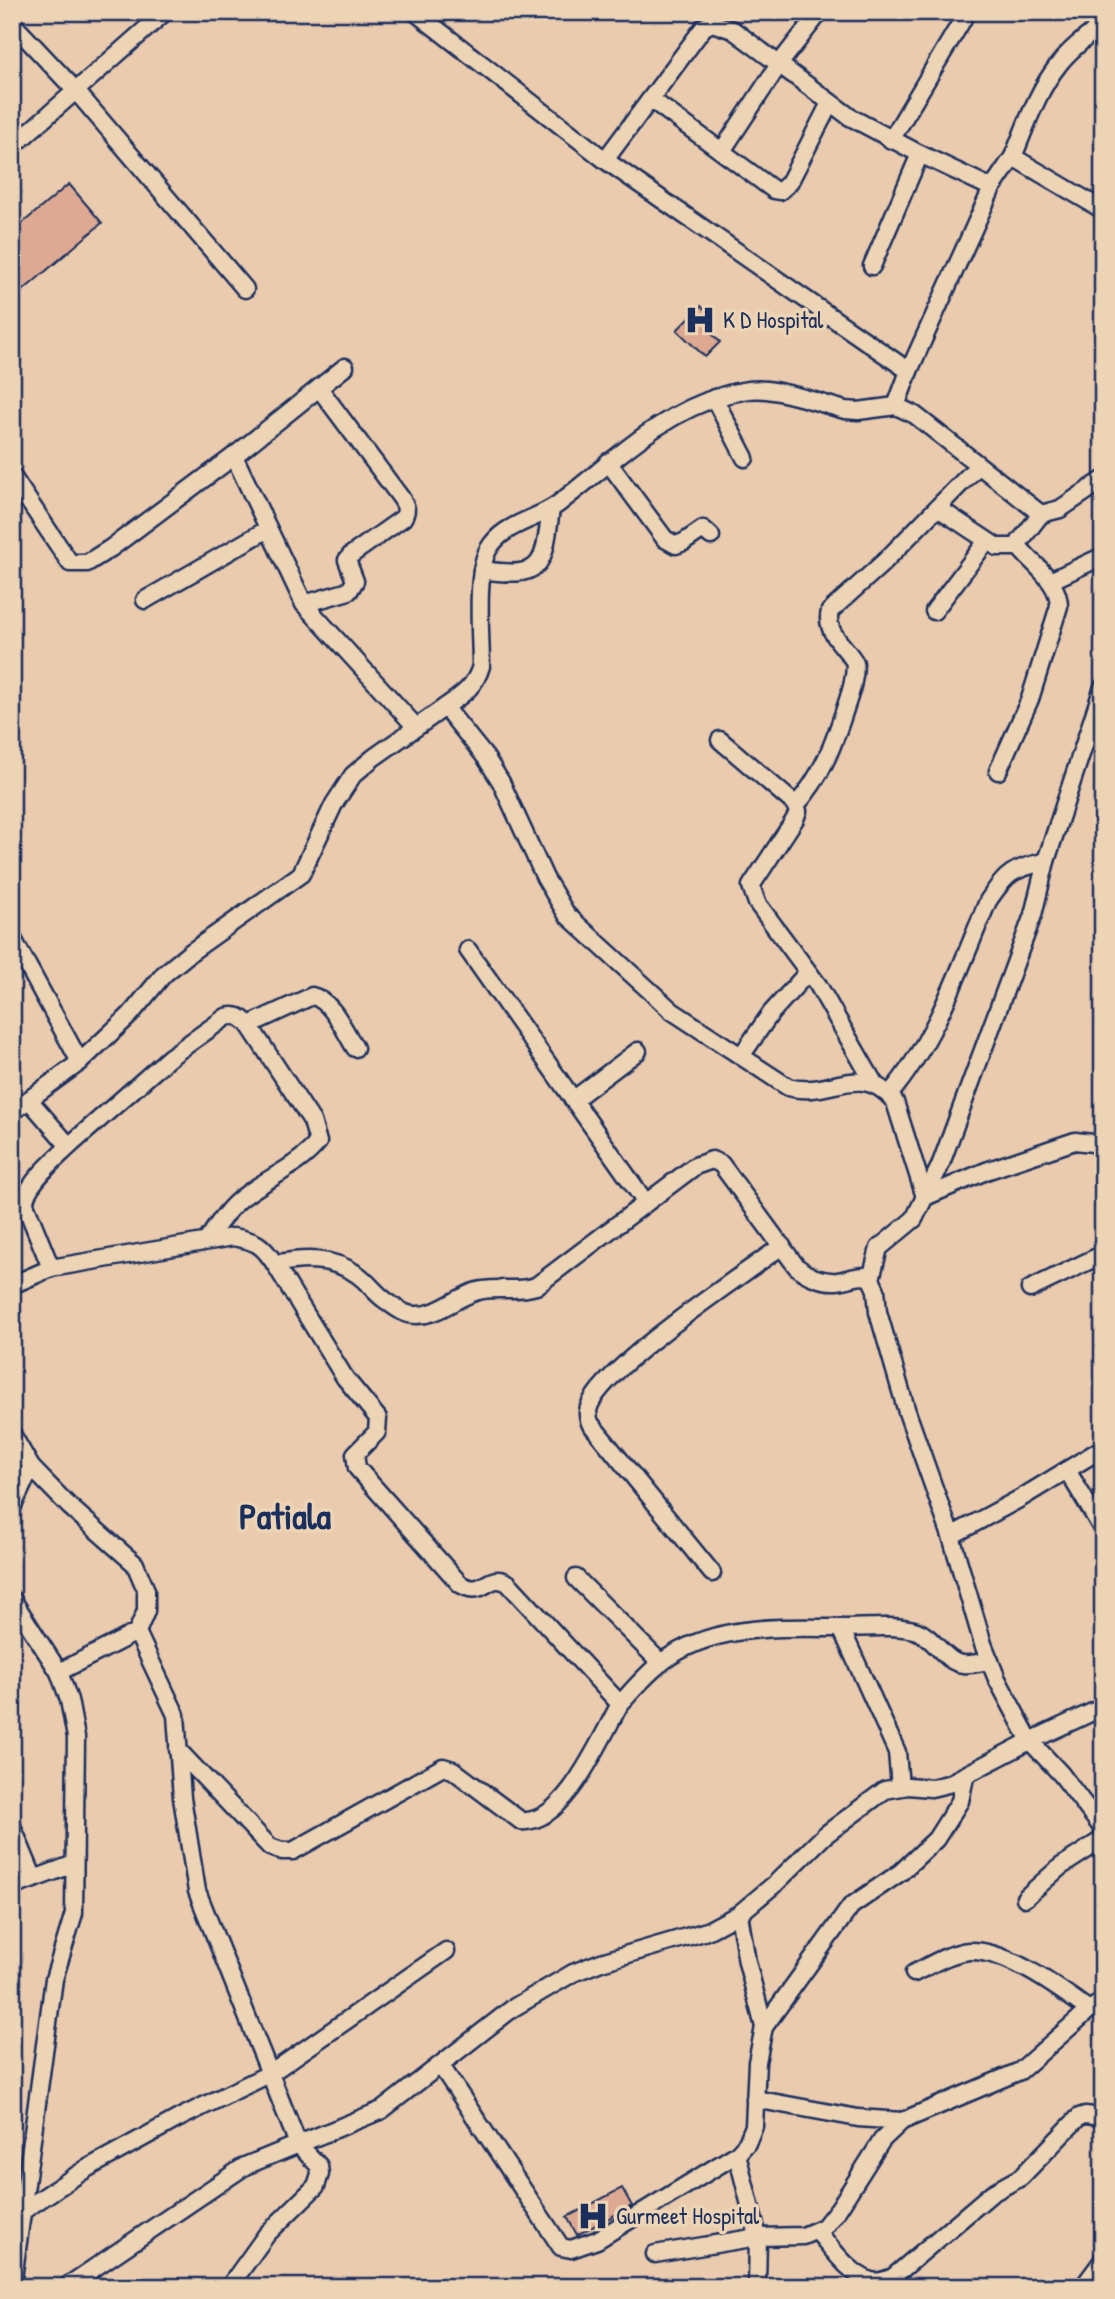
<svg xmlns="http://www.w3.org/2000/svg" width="1115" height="2299" font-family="'Patrick Hand',sans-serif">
  <rect width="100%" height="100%" fill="#eacbae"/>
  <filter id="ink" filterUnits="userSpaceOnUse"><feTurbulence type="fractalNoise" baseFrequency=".0143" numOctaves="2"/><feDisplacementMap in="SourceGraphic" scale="14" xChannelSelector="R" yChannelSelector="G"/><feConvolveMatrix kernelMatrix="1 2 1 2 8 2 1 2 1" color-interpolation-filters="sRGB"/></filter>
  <g filter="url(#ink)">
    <g fill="#dea993" stroke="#1b2f5e" stroke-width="2">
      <polygon points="69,184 102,223 12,300 12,232"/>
      <polygon points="701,306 715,319 706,328 720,342 705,357 677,330"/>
      <polygon points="622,2188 632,2206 577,2235 567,2217"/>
    </g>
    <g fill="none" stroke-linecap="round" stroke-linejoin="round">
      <defs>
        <g id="minor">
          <polyline points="415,12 605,160 909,371 992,188 1013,157 1103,210"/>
          <polyline points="12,23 76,91 245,289"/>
          <polyline points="652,100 774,190 780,191 789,183 830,103"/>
          <polyline points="891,140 963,19"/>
          <polyline points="12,147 165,12"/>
          <polyline points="722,151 780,63 820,12"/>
          <path d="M1013,157C1026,126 1037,91 1059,64C1071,48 1088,36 1103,24"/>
          <polyline points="605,160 704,27 712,23 733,30 850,117 920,154 992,188"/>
          <polyline points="872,266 920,154"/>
          <polyline points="714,398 745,458"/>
          <polyline points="896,406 909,371"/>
          <polyline points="234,456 345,367"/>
          <polyline points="608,462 665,539 676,545 684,542 703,529 711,536"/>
          <polyline points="12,476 70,563 87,563 111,548 234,456 304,604 416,727"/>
          <polyline points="938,508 997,547 1019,547"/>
          <path d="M482,570C545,579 543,566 551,509"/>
          <polyline points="1050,581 1103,556"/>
          <polyline points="145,600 268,529"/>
          <path d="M304,604L349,591L355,581L347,560L351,555L403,518C408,510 406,506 401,498L319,388"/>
          <polyline points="934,611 986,542"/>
          <path d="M445,707C462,695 475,687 481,666C481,637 475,575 488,550C503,523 535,521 558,504C612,463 658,414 725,395C739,391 753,388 767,390C793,393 819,403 845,410L858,411L896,406L915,415L1041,514L1060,509L1103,480"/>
          <polyline points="720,740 796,805 798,811 795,819 751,886 757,903 818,985 874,1083"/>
          <path d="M998,771L1030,699L1059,606C1059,581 1033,565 1019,547L1020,541L1041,514"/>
          <path d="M796,805C822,777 834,743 846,706C851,691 855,679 855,663C846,646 824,633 830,611L883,563L978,466"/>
          <polyline points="12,937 80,1062"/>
          <polyline points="468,950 646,1203"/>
          <polyline points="741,1056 771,1013 808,972"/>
          <path d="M889,1095C936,1040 960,967 988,901C1008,871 1012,870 1046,861"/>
          <polyline points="573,1100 638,1051"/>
          <path d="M30,1101L69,1146L170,1057L226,1017C237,1014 241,1017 249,1025L312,996C332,1000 345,1032 355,1048"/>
          <path d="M12,1112L80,1062L130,1015L164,974L191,952L301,874L334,804L353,775L373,758L445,707L486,758L501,782L545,878L567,915L672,1011L788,1087C830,1099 861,1059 895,1102L925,1197L986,1171L1075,1141L1093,1143L1103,1149"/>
          <path d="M208,1239C218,1224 228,1208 243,1197C267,1178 299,1166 318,1142L312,1121L249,1025"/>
          <path d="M275,1264L345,1378L378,1418L377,1432L355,1454L357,1468L460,1584C485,1599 487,1571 508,1583L620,1704C633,1690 646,1674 662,1662C713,1623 781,1628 842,1628C863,1628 897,1624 917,1631C934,1637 945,1663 963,1664C972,1665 981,1662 990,1661"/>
          <path d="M51,1268L25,1204C24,1185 56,1159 69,1146"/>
          <polyline points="871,1279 879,1248 914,1219 940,1166 1033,915 1046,861 1103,687"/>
          <path d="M12,1285L51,1268L233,1237C256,1241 262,1244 275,1264C304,1258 333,1257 358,1275C368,1282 375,1293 385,1300C392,1305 400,1312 408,1314C436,1321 458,1293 483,1290C502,1287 518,1292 536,1286L695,1166L712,1160L721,1164L796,1266C807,1276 822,1282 837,1281C847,1280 855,1276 865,1276L871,1279L876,1290L878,1312L907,1412L951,1536L983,1644L997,1679L1030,1741L1061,1774L1103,1829"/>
          <polyline points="1030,1289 1095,1258 1103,1257"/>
          <polyline points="12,1434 31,1467 12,1508"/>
          <polyline points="31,1467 69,1506 135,1564 146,1590 146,1611 137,1632"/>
          <polyline points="1067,1470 1103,1530"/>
          <polyline points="951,1536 1021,1498 1103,1448"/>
          <path d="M712,1573L590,1423C588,1417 587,1413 589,1407C603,1367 742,1275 782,1246"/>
          <polyline points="576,1578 661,1663"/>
          <polyline points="12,1599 59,1672 69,1700 76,1737 74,1913 54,1979 12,2286"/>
          <polyline points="841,1628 897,1752 900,1787"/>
          <polyline points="59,1672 137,1632 176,1715 182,1798 197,1891 298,2144 319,2166 320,2174 316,2186 267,2234 229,2287"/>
          <path d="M178,1750L270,1847L282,1851H293L443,1767L453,1770L521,1821C565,1825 601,1737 620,1704"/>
          <polyline points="12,1826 34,1879 74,1864"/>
          <polyline points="12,1887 34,1879"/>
          <polyline points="1025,1898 1060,1867 1103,1839"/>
          <polyline points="739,1914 747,1962 764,2027"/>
          <path d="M914,1973C931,1965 949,1953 969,1951C1006,1949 1060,1989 1089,2010"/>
          <polyline points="441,2066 561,2247 571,2249 597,2240 737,2154 747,2143 754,2126 757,2062 764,2027 851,1906 901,1872 936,1839 960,1801 965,1777"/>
          <polyline points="755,2099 858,2118 902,2121"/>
          <polyline points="737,2154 758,2237 757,2287"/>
          <polyline points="19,2211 24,2210 86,2169 179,2118 271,2073 446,1951"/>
          <path d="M817,2231C831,2247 849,2274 871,2281C879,2283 886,2280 893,2277L992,2193L1021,2177L1079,2117L1085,2115L1103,2117"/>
          <polyline points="655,2254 758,2237 803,2236 824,2227 839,2208 882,2140 902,2121 1020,2071 1089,2010 1103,2001"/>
          <polyline points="66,2287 245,2166 382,2110 513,2008 573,1973 601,1962 707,1931 739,1914 776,1883 825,1835 885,1790 908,1786 931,1788 948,1784 1030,1741 1103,1707"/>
          <polyline points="1083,2287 1103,2260"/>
        </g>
        <polyline id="tertiary" points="1101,12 1103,15"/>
      </defs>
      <use href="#minor" stroke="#1b2f5e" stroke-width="21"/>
      <use href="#tertiary" stroke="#1b2f5e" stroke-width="24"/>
      <use href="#minor" stroke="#edd4b5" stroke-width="16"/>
      <use href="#tertiary" stroke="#edd4b5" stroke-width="19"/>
    </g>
  </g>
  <defs>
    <symbol id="hospital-bare" viewBox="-9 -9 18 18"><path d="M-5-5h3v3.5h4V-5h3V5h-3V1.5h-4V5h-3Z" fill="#1b2f5e" stroke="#edd4b5" stroke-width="2.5" paint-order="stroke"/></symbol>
  </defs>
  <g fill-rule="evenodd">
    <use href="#hospital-bare" x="678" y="298" width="44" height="44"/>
    <use href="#hospital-bare" x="571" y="2194" width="44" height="44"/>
  </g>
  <g text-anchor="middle" stroke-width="7" stroke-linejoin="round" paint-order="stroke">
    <g font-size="23" fill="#1b2f5e" stroke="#edd4b5" text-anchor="start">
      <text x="723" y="328">K D Hospital</text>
      <text x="616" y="2224">Gurmeet Hospital</text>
    </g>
    <g font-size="37" font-weight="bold" fill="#1b2f5e" stroke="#edd4b5">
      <text x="285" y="1529">Patiala</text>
    </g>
  </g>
  <rect width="1115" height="2299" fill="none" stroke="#edd4b5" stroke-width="42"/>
  <rect x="21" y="21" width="1073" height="2257" fill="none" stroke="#1b2f5e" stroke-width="2.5" filter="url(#ink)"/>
</svg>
